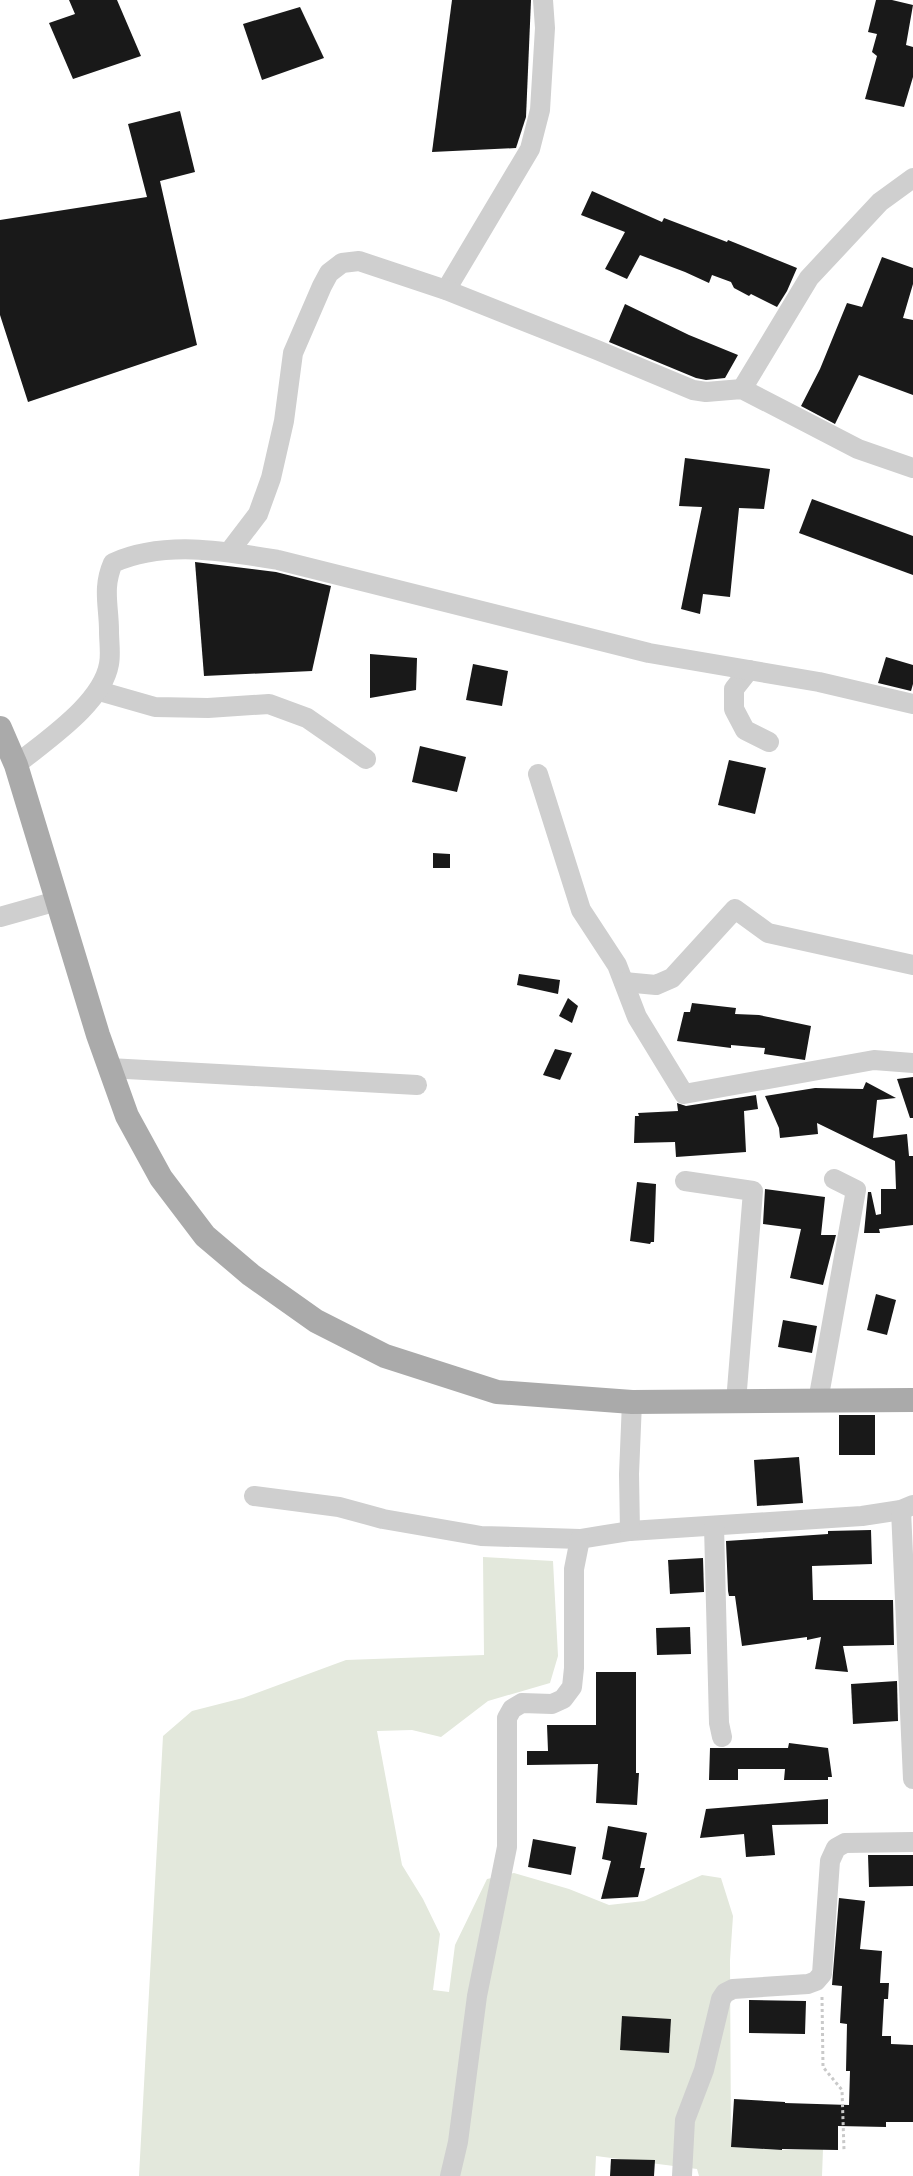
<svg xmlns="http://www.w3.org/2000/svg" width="913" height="2176" font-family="Raleway,sans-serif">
  <rect width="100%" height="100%" fill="#fff"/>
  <polygon fill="#e3e8dc" points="483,1557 553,1561 558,1656 550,1683 488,1701 441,1737 412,1730 377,1731 402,1865 423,1899 440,1934 433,1990 449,1992 455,1945 487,1879 514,1873 569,1889 609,1905 644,1901 702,1875 721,1878 733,1916 730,1960 731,2147 782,2150 823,2149 822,2176 699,2176 697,2169 596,2156 595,2176 139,2176 163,1736 192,1711 243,1698 346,1660 484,1655"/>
  <g fill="#191919">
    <polygon points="69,0 117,0 141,56 73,79 49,23 75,14"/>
    <polygon points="452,0 531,0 526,117 516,148 432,152"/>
    <polygon points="876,0 892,0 913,5 906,45 913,47 913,77 904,107 865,99 877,56 872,52 877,34 868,32"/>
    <polygon points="300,7 324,58 262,80 243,24"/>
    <polygon points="180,111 195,172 160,181 197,345 28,402 0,315 0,220 147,197 128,124"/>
    <polygon points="592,191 662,222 664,218 727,242 728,240 797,268 787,291 777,307 751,294 749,296 734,288 731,282 712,275 709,283 685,272 640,255 627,279 605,269 625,232 581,215"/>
    <polygon points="882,257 913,268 913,284 903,318 913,320 913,395 859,375 835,424 801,406 820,369 847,303 862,307"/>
    <polygon points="625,304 689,335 738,355 725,378 706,380 696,378 609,342"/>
    <polygon points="685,458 770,469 764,509 739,508 730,597 703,594 700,614 681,609 702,507 679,506"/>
    <polygon points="812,499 913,536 913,575 799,533"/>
    <polygon points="195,562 276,572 331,586 312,671 204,676"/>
    <polygon points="370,654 417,658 416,690 370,698"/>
    <polygon points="886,657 913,665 913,684 911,691 878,683"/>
    <polygon points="473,664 508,671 502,706 466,700"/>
    <polygon points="420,746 466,757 457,792 412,782"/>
    <polygon points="729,760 766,768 755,814 718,805"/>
    <polygon points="433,853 450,854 450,868 433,868"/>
    <polygon points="519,974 560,980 558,994 517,985"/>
    <polygon points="568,998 578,1006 572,1023 559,1016"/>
    <polygon points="692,1003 736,1008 735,1014 759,1015 811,1026 805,1060 764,1054 765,1048 731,1045 731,1048 677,1041 684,1012 690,1012"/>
    <polygon points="555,1049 572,1053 560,1080 543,1075"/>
    <polygon points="913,1077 913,1118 910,1118 897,1079"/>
    <polygon points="866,1082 896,1098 877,1100 873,1138 907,1134 909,1156 913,1156 913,1225 879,1229 880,1233 864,1233 868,1192 871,1192 876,1215 881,1214 881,1189 896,1189 895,1161 817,1123 818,1134 780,1138 779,1128 765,1096 815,1088 863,1089"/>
    <polygon points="756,1095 758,1109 744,1111 746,1152 676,1157 675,1142 634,1143 635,1116 639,1116 638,1113 678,1111 677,1103 686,1106"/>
    <polygon points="637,1182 656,1184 654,1242 651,1242 650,1244 630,1241"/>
    <polygon points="765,1189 825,1197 821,1235 836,1235 823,1285 790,1278 801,1229 763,1224"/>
    <polygon points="876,1294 896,1300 887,1335 867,1330"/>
    <polygon points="783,1320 817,1326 812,1353 778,1347"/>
    <rect x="839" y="1415" width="36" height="40"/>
    <polygon points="799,1457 803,1503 757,1506 754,1460"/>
    <polygon points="871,1530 872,1564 812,1566 813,1600 893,1600 894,1645 843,1646 848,1672 815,1669 821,1637 807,1640 807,1637 742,1646 735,1596 729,1596 728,1591 726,1541 828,1534 828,1531"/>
    <polygon points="703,1558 704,1592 670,1594 668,1560"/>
    <polygon points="690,1627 691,1654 657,1655 656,1628"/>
    <polygon points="596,1672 636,1672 636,1773 639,1773 637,1805 596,1803 598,1764 527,1765 527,1751 548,1751 547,1725 596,1725"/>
    <polygon points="897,1681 898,1721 853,1724 851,1684"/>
    <polygon points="789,1743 828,1748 832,1777 828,1777 828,1780 784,1780 785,1769 738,1769 738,1780 709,1780 710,1748 788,1748"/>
    <polygon points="828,1799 828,1824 772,1825 775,1855 746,1857 744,1834 700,1838 706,1809"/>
    <polygon points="608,1826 647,1833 640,1868 645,1868 638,1897 601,1899 611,1861 602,1859"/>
    <polygon points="533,1839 576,1847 571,1875 528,1867"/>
    <polygon points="868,1855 913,1855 913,1886 869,1887"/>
    <polygon points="839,1898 865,1901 860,1949 882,1951 880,1983 889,1983 888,1999 884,1999 882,2036 891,2036 891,2044 913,2045 913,2122 886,2122 886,2127 838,2126 838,2150 782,2149 782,2150 731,2147 734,2099 785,2102 785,2103 849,2105 850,2071 846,2071 847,2024 840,2023 842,1986 832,1985"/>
    <polygon points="749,2000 806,2001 805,2034 749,2033"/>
    <polygon points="622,2016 671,2019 669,2053 620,2050"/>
    <polygon points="611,2159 655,2160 654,2176 610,2176"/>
  </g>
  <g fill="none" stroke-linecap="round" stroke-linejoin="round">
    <polyline stroke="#c9c9c9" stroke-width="3" stroke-dasharray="3 3" stroke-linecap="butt" points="822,1997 823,2067 842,2090 844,2150"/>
    <g stroke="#cfcfcf" stroke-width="20">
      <polyline points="446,290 530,149 540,110 545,28 543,0"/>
      <polyline points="742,389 809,278 880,202 913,178"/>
      <polyline points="229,552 258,514 271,478 284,421 293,353 322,286 329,273 342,263 359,261 446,290 597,350 693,390 706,392 742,389 858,449 913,468"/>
      <polyline points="749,670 734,689 734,709 745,730 769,742"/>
      <polyline points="99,691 155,707 208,708 269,704 307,718 366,759"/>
      <path d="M16,765C46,740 102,704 109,664C111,654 109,642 109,631C109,606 102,588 113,563C164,540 225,551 278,560L649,653L819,682L913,704"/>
      <polyline points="538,774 581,910 617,965 637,1017 684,1094 874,1060 913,1063"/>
      <polyline points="0,917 57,901"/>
      <polyline points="624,982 656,985 672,978 735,909 768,933 913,965"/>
      <polyline points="109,1068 417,1085"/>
      <polyline points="685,1181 753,1191 736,1402"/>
      <polyline points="818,1401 856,1190 834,1179"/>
      <polyline points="254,1496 339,1507 383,1519 481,1536 580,1539 630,1531 862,1516 901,1510 913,1505"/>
      <polyline points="901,1510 913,1779"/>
      <polyline points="714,1526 719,1723 722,1737"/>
      <polyline points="630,1531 629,1474 632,1402"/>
      <polyline points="450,2176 458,2142 477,1996 507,1847 507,1718 512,1709 522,1703 552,1704 563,1699 572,1687 574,1668 574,1569 580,1539"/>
      <polyline points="682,2176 685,2120 704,2070 721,1999 725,1993 733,1989 808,1984 816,1981 822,1974 830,1861 836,1848 845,1843 913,1842"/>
    </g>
    <polyline stroke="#aaa" stroke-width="24" points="0,728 16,765 98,1035 127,1116 161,1178 205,1236 251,1275 316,1321 385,1356 497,1392 632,1402 913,1400"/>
  </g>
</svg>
